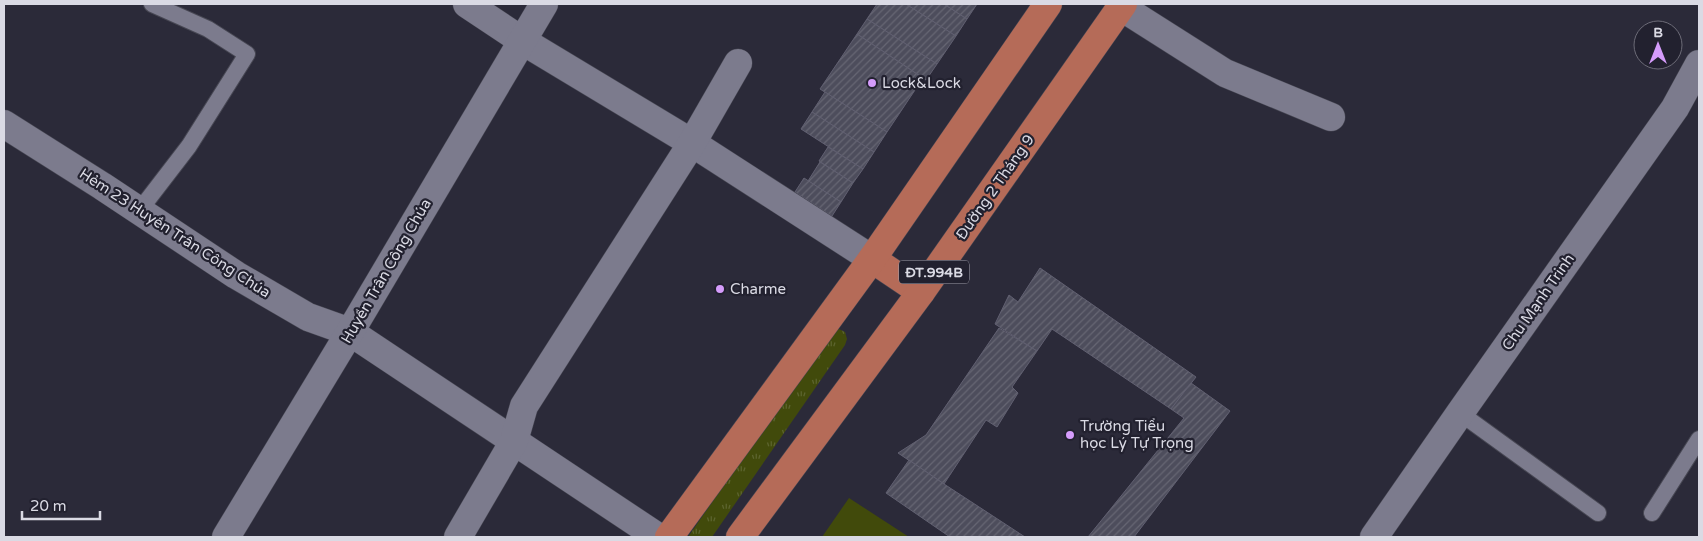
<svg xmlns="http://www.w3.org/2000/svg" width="1703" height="541" font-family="'Varela Round',sans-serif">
  <defs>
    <pattern id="grass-tufts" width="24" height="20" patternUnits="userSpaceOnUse" patternTransform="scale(1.25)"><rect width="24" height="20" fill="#414a0b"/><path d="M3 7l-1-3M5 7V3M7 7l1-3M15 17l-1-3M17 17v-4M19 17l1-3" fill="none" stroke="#5c642e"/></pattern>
    <pattern id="building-hatch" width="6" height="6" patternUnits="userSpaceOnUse" patternTransform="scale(1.25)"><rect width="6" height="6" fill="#4d4d5c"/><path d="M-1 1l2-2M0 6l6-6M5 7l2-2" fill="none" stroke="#666673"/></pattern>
  </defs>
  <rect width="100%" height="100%" fill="#2b2a39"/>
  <polygon fill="url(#grass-tufts)" points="839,329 845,332 847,339 845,345 712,537 688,537 829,333"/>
  <polygon fill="#414a0b" points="849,498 909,537 822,537"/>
  <g fill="url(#building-hatch)" stroke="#616071">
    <polygon points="877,4 906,4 956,36 937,64 867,19"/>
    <polygon points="906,4 944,4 967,19 956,36"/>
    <polygon points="944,4 977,4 967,19"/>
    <polygon points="867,19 937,64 926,80 857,34"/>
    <polygon points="857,34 923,78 887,132 820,89"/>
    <polygon points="825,92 887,132 874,152 812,112"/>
    <polygon points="812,112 874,152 863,169 801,129"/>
    <polygon points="828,147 863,169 853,183 819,161"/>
    <polygon points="820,162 853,183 841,202 808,181"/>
    <polygon points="804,178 841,202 832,216 795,192"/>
    <polygon points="1040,268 1196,377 1171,409 1052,329 1037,351 995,324 1009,295 1018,302"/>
    <polygon points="999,328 1037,351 1012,387 1018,393 997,427 986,420 944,484 898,453 926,435"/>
    <polygon points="1191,383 1230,411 1134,537 1088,537 1184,418 1171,409"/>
    <polygon points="909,460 944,484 1025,537 950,537 886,493"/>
  </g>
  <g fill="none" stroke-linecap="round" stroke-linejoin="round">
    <defs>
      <g id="lane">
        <polyline points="139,211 189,146 247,54 208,29 152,4"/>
        <polyline points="1460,413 1598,513"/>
        <polyline points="1652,513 1699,439"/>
      </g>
      <g id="street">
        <polyline points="467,4 521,40 692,143 872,259"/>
        <polyline points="1121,7 1225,73 1331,117"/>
        <polyline points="4,124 102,186 236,275 308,317 350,332 658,537"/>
        <polyline points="458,537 514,441 524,406 692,143 738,63"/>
        <polyline points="1374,537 1460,413 1675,108 1699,64"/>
      </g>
      <polyline id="secondary" points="226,537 350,332 544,4"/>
      <g id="primary">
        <polyline points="872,259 921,292"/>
        <polyline points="669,537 872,259 1048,4"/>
        <polyline points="740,537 921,292 1123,4"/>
      </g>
    </defs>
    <use href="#lane" stroke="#474753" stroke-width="18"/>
    <use href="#street" stroke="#474753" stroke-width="29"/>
    <use href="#secondary" stroke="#474753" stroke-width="29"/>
    <use href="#primary" stroke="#474753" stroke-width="29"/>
    <use href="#lane" stroke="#7c7b8d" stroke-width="16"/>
    <use href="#street" stroke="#7c7b8d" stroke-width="28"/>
    <use href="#secondary" stroke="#7c7b8d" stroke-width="28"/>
    <use href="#primary" stroke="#b56b58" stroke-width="28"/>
  </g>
  <g fill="#d59cfb" stroke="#22212f" stroke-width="2">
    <circle cx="872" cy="83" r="5"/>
    <circle cx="720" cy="289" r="5"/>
    <circle cx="1070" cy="435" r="5"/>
  </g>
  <g text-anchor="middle" stroke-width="4.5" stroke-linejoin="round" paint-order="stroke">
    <rect fill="#22212f" stroke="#a3a2ae" stroke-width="1" x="899" y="260.5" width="70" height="23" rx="4"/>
    <g font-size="14" font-weight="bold" fill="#dadae4">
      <text x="934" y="277">ĐT.994B</text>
    </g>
    <g font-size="15" fill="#dadae4" stroke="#22212f" text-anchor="start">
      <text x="882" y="88">Lock&amp;Lock</text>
      <text x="730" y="294">Charme</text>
      <text x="1080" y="431">Trường Tiểu<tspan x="1080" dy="17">học Lý Tự Trọng</tspan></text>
    </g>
    <g font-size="15" fill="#dadae4" stroke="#22212f">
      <text transform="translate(995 187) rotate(-55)" y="5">Đường 2 Tháng 9</text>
      <text transform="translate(175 233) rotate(33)" y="5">Hẻm 23 Huyền Trân Công Chúa</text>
      <text transform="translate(386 271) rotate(-60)" y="5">Huyền Trân Công Chúa</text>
      <text transform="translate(1538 302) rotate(-55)" y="5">Chu Mạnh Trinh</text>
    </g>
  </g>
  <rect width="1703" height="541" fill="none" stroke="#dadae4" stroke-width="10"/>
  <g transform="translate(1658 45)"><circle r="24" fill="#22212f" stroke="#6c6b77"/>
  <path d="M0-4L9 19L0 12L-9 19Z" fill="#d59cfb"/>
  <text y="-8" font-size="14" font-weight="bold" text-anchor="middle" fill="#dadae4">B</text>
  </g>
  <path d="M22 511v8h78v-8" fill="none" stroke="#dadae4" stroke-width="2.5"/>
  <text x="30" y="511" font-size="15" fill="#dadae4" stroke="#22212f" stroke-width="4" paint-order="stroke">20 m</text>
</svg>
